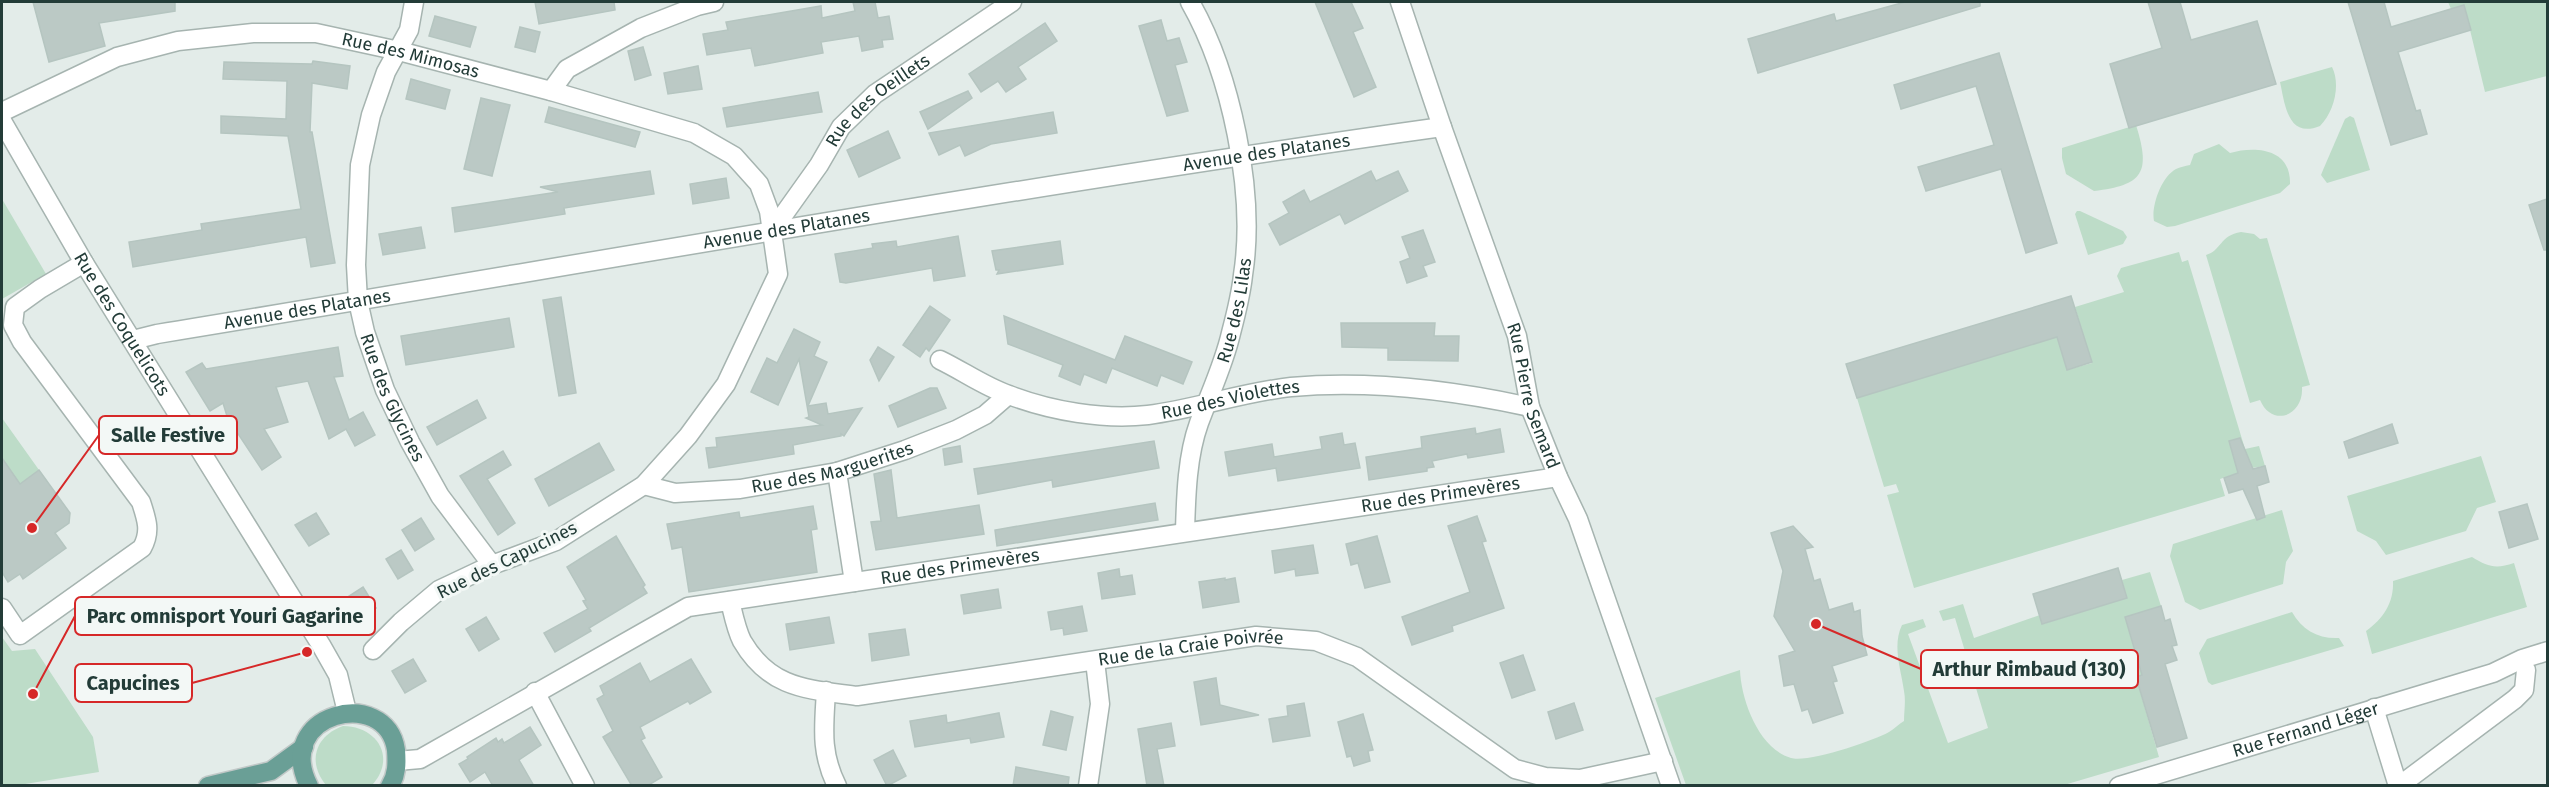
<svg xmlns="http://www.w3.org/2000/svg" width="2549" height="787" font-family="'Fira Sans',sans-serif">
  <rect width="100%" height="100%" fill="#e3ece9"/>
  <g fill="#bddcc8">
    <polygon points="2448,2 2547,2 2547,76 2485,92 2464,5 2451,9"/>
    <path d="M2332,67C2341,85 2334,112 2320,126C2288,139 2285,105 2280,82Z"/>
    <polygon points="2350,116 2354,118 2370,170 2327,183 2321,175 2323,170 2345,119"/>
    <path d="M2136,125C2151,173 2143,185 2094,191L2066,174L2062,158V148Z"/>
    <path d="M2219,144L2230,153C2255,146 2291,148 2290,184L2280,193L2175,226L2167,227L2154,221C2151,207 2161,177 2176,169C2180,167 2185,166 2190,165L2194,154Z"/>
    <polygon points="2,199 46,274 2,299"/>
    <polygon points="2077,211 2080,211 2123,231 2127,237 2123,244 2088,255 2075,214"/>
    <path d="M2241,232L2254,234L2260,239L2267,238L2310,385L2302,387C2304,416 2272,428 2260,400L2250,403L2206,255C2221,251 2220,235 2241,232Z"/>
    <polygon points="2179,252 2182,262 2188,260 2245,449 2259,446 2265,466 2238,470 2238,473 2220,479 2225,496 1914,588 1887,495 1899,492 1896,484 1884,487 1857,398 2057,337 2067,370 2092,363 2075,307 2124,292 2117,276 2121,268"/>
    <polygon points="2,418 39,470 20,484 9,469 2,474"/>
    <polygon points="2481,456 2496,502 2477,508 2466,531 2386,555 2376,541 2357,531 2347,496"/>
    <polygon points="2282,510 2293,551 2286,562 2283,584 2200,610 2185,602 2170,556 2173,544"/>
    <path d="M2472,557C2488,567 2496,569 2514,563L2527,607L2372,654L2366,631C2383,619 2394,603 2393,581Z"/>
    <path d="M2150,572L2161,606L2129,631L2136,656L2149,673L2136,677L2159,757L2064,785H1686L1655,698L1740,670C1741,700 1759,749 1791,758C1808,763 1873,741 1889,732C1894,729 1899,724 1904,721C1904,711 1906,701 1904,691C1901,669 1892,646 1902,625L1923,619L1926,627L1908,634L1948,743L1988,728L1955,618L1943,621L1939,611L1963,604L1974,638L2040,615L2043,624L2127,598L2122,580Z"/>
    <path d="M2292,612C2302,630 2318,639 2339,638L2344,646L2212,685L2208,682L2199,653L2207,639Z"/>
    <polygon points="2,637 12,651 35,649 93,737 99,772 19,785 2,785"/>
    <path d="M343,726C377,726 397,758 372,785H326C307,762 315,736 343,726Z"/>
  </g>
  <g fill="#bbc9c5" stroke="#b5c5c0" stroke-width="1.5">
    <polygon points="33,2 175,2 175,11 99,23 105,46 49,62"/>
    <polygon points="535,2 614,2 615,10 539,24"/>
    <polygon points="853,2 875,2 878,18 889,16 893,39 882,40 883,47 862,51 859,36 821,42 823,53 755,66 751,48 707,55 703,34 728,30 726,22 821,6 822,18 855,11"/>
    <polygon points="1315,2 1351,2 1363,28 1353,32 1376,87 1354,97"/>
    <polygon points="1905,2 1980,2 1980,6 1758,73 1748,39 1834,14 1836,21"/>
    <polygon points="2148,2 2180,2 2191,40 2257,21 2276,84 2129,128 2110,64 2162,48"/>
    <polygon points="2348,2 2384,2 2391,27 2464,5 2471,30 2398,52 2416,111 2420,110 2427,134 2391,145"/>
    <polygon points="435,16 476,27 470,47 429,36"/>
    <polygon points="1161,20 1167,41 1179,38 1187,62 1175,65 1188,111 1167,116 1139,26"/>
    <polygon points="1045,23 1057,41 1018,67 1026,79 1006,92 998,81 981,92 969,74"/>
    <polygon points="520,27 540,32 535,52 515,47"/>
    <polygon points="643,47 651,75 635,80 628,51"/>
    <polygon points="1999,53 2057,243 2026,253 2001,169 1926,191 1918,167 1994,145 1976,86 1901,109 1894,85"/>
    <polygon points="313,61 350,66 347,89 312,83 310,132 312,132 335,263 311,267 306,237 133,267 129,242 202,230 201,224 301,209 288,136 221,133 221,116 286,119 287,81 223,79 224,62 312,64"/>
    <polygon points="698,66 702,89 668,94 664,73"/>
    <polygon points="411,79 450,90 445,109 406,99"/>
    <polygon points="968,91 972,98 928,129 920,112"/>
    <polygon points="818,92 822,112 727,127 723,108"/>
    <polygon points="481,98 510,105 492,176 464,169"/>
    <polygon points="549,107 640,132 635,147 545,122"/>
    <polygon points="1053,112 1057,133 991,144 965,156 960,145 939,155 929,133"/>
    <polygon points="888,131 900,158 859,177 847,150"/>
    <polygon points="650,171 654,194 564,208 565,214 455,232 452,208 558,192 540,187"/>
    <polygon points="1371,171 1376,181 1398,171 1408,191 1345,224 1340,214 1280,245 1269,224 1289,213 1283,202 1304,190 1310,202"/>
    <polygon points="726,178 729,198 693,204 690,184"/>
    <polygon points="2547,199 2547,250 2544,250 2529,205"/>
    <polygon points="421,227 425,248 383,255 379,234"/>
    <polygon points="1423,230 1435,262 1423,266 1427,276 1407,283 1400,262 1410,258 1402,237"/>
    <polygon points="958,236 965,276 934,281 932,268 846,283 840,282 835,254 873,248 872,244 896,241 897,247"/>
    <polygon points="1060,241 1063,264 997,274 999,270 996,270 992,251"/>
    <polygon points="2071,296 2092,362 2067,370 2057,337 1857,398 1846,364"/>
    <polygon points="561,297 576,393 559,396 543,300"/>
    <polygon points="930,306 950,320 929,351 926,348 920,357 903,345"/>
    <polygon points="1004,316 1115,360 1125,336 1192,362 1183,384 1161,375 1157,386 1112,368 1106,383 1084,374 1080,385 1059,376 1063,365 1008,344"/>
    <polygon points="509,318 514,347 406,365 401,336"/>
    <polygon points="1341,323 1435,323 1434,336 1459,336 1458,361 1388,360 1388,348 1342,347"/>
    <polygon points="794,329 820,342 814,356 827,362 808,406 826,403 828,414 862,408 844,436 841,434 841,436 793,445 794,454 709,468 706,448 717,447 716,438 822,425 806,418 809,417 799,359 778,405 751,392 767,358 777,363"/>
    <polygon points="338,347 343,376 334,377 349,420 363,412 375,435 355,446 346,429 329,439 308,381 276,387 288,422 264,429 281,457 262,470 233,426 230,426 223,403 210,411 186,372 202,363 206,369"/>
    <polygon points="878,347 894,357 879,381 870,360"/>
    <polygon points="930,388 937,388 946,408 898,427 889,406"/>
    <polygon points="477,400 486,418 437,445 427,427"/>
    <polygon points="2392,424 2398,443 2349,458 2344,442"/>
    <polygon points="1475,428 1476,434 1500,429 1504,452 1468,458 1467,454 1432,461 1434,467 1427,468 1427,471 1369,480 1366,457 1422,448 1421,437"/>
    <polygon points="1342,433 1344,445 1355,443 1360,468 1278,481 1276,468 1229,476 1225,452 1272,444 1274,457 1322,449 1320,437"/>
    <polygon points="2240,438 2253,469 2265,466 2269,482 2257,486 2265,517 2257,520 2243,489 2229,493 2224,478 2238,473 2229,441"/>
    <polygon points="1154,441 1159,468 1053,487 1052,480 978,494 974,469"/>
    <polygon points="599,443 614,470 549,506 535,479"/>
    <polygon points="960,446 962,462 945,465 943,449"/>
    <polygon points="503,451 511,465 487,479 515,523 498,535 460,476"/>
    <polygon points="2,458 20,484 39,470 70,513 69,523 55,533 66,548 23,579 20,574 8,582 2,572"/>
    <polygon points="891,470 897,518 979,505 984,534 876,550 871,522 881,521 874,474"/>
    <polygon points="1155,503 1158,520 997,546 995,530"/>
    <polygon points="2527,504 2538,539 2509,548 2499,512"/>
    <polygon points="813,506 817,529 811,530 817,572 689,592 682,547 672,549 667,524 739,512 740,518"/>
    <polygon points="316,513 329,534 309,546 295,525"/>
    <polygon points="1477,516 1486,541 1482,542 1504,608 1452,626 1453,631 1412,645 1402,617 1470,592 1448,526"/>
    <polygon points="421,518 434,539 415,551 402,530"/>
    <polygon points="1793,526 1813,547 1805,549 1814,581 1820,579 1829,610 1852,603 1854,612 1860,610 1862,636 1867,655 1832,666 1837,681 1833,682 1843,713 1813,723 1808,709 1802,711 1794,684 1784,686 1779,656 1795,651 1774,616 1783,571 1771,533"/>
    <polygon points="616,536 645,585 643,587 647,593 589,628 591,631 555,652 544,633 588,609 583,601 586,600 567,567"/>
    <polygon points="1377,536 1390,582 1365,588 1358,563 1351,565 1346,544"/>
    <polygon points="1313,545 1318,573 1296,576 1295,569 1275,573 1272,551"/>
    <polygon points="401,550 413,570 398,579 386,559"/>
    <polygon points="2118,568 2127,598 2042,624 2033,594"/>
    <polygon points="1119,569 1120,577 1132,575 1135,594 1102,599 1098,573"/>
    <polygon points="1225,578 1225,580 1235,578 1239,602 1203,608 1199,582"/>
    <polygon points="363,587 376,608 355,621 343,600"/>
    <polygon points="998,589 1001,608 964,614 961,595"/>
    <polygon points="1082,606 1087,631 1064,635 1063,628 1051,630 1048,612"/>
    <polygon points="2161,606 2165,621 2170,619 2177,645 2172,646 2177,660 2165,664 2187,738 2157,747 2136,677 2142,675 2125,617"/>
    <polygon points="486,617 499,639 479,651 466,629"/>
    <polygon points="829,617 834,643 790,650 786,624"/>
    <polygon points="905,629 909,655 872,661 869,634"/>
    <polygon points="1523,655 1535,690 1512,698 1500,663"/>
    <polygon points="413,659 426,681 405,693 392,671"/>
    <polygon points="691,659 711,692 690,704 688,701 640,727 645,738 641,740 662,777 647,786 632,786 603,737 613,731 597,699 604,695 600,686 640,663 650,682"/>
    <polygon points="1216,678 1220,705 1259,715 1201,725 1194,682"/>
    <polygon points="1304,703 1310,736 1273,742 1269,719 1288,716 1287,706"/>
    <polygon points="1574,703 1583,730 1556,739 1548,712"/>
    <polygon points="1051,711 1073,717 1066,750 1043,745"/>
    <polygon points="999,713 1004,737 971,743 970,738 915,747 910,721 946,715 947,723"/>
    <polygon points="1363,714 1373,750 1368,751 1370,761 1354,766 1351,756 1347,757 1338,722"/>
    <polygon points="1171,723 1175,746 1157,749 1164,786 1147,786 1138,729"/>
    <polygon points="530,727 541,745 519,760 534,786 493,786 485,772 470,782 459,764 468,759 467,757 496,738 498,742 502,739 504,743"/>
    <polygon points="893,750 906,776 887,786 874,760"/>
    <polygon points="1016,767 1069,777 1068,786 1013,786"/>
  </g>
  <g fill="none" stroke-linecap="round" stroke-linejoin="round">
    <defs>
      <g id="minor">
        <path id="s1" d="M414,2L409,30L386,72L371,115L360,165L356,265L358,301L365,332L385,390L410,442L440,496L492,565"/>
        <path id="s2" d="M1400,2L1442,127L1517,336L1530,407L1558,477L1578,519L1671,786"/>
        <polyline points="551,91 567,69 641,28 697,6 714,2"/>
        <path id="s3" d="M2,112L117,57L178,41L253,33H316L399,51L551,91L694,133L734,156L759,184L769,211L778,274L726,384L688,436L644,485L556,541L492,565L439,590L401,622L373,650"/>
        <path id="s4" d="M2,121L84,263L321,645L338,675L347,712"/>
        <path id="s5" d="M772,231L819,165L841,127L875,94L1012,2"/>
        <path id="s6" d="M133,340L157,334C585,264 1012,187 1442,127"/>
        <path id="s7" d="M940,360C963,371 985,387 1009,395C1051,411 1103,420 1148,415C1196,409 1243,392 1291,387C1371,380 1452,390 1530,407"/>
        <polyline points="837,472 854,582"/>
        <path id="s8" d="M644,485L675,493L740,489L837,472L905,450L956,430L985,415L1008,395"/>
        <path id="s9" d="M1185,531C1186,496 1187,456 1199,423C1210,393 1224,364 1231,333C1236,314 1241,294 1243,275C1256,192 1231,74 1190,2"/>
        <path id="s10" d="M730,601C733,613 736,629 742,641C770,689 807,689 857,696L1256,636L1316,641L1357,657L1515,769L1545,777L1580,779L1663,761"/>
        <path d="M2,608L20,635L142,548C151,532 147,520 141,502L22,342L13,325L15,307L40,289L84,263"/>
        <path d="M826,691C824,727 820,752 837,786"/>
        <polyline points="535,692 585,786"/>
        <polyline points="2374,708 2398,786"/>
        <path id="s11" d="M397,761L420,759L688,607L1558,477"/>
        <polyline points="1088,786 1100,704 1095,661"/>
        <path id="s12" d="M2119,786L2493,673L2522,659L2548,651"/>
        <polyline points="2399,786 2515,699 2524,690 2526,670"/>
      </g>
      <g id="major">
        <polyline points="208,786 271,771 304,747"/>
        <path d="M309,786C272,713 386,685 396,750C397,763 397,775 390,786"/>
      </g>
    </defs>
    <use href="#minor" stroke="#a6b4b0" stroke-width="21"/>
    <use href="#major" stroke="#c1c8c7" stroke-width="21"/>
    <use href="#minor" stroke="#fff" stroke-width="18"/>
    <use href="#major" stroke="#6a9f96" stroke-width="18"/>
  </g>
  <g text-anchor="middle" stroke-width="6" stroke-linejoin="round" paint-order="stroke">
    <g font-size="18" fill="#233c38" stroke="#f3f8f6">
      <text dy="6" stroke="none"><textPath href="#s3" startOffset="426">Rue des Mimosas</textPath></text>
      <text dy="6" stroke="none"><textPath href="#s5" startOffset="170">Rue des Oeillets</textPath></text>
      <text dy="6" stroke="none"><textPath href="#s6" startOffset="1149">Avenue des Platanes</textPath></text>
      <text dy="6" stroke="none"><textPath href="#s6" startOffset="663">Avenue des Platanes</textPath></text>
      <text dy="6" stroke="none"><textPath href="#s6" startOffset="177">Avenue des Platanes</textPath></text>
      <text dy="6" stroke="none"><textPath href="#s9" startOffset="228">Rue des Lilas</textPath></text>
      <text dy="6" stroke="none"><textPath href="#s4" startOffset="236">Rue des Coquelicots</textPath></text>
      <text dy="6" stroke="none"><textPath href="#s2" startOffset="416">Rue Pierre Semard</textPath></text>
      <text dy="6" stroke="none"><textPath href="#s1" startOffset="412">Rue des Glycines</textPath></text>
      <text dy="6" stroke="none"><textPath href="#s7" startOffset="303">Rue des Violettes</textPath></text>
      <text dy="6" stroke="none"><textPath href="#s8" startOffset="192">Rue des Marguerites</textPath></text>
      <text dy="6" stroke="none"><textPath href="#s11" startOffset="1092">Rue des Primevères</textPath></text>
      <text transform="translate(507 560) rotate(-26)" y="6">Rue des Capucines</text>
      <text dy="6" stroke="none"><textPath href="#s11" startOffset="606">Rue des Primevères</textPath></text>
      <text dy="6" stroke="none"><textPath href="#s10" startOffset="513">Rue de la Craie Poivrée</textPath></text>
      <text dy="6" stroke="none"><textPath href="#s12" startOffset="195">Rue Fernand Léger</textPath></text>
    </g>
  </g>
  <path fill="none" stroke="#d62828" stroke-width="2" d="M32 528L99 435M33 694L75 616M1816 624L1921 669M307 652L192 683"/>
  <g fill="#d62828" stroke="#f3f8f6" stroke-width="2">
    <circle cx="32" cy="528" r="6"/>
    <circle cx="33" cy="694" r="6"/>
    <circle cx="1816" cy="624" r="6"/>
    <circle cx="307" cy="652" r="6"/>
  </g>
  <g fill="#f3f8f6" stroke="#d62828" stroke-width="2">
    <rect x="99" y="416" width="138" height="38" rx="6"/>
    <rect x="75" y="597" width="300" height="38" rx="6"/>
    <rect x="1921" y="650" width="217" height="38" rx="6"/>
    <rect x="75" y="664" width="117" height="38" rx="6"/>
  </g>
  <g font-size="20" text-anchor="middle" font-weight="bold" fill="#233c38">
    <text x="168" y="442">Salle Festive</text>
    <text x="225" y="623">Parc omnisport Youri Gagarine</text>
    <text x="2029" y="676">Arthur Rimbaud (130)</text>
    <text x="133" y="690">Capucines</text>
  </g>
  <rect width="2549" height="787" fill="none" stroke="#233c38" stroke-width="6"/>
</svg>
